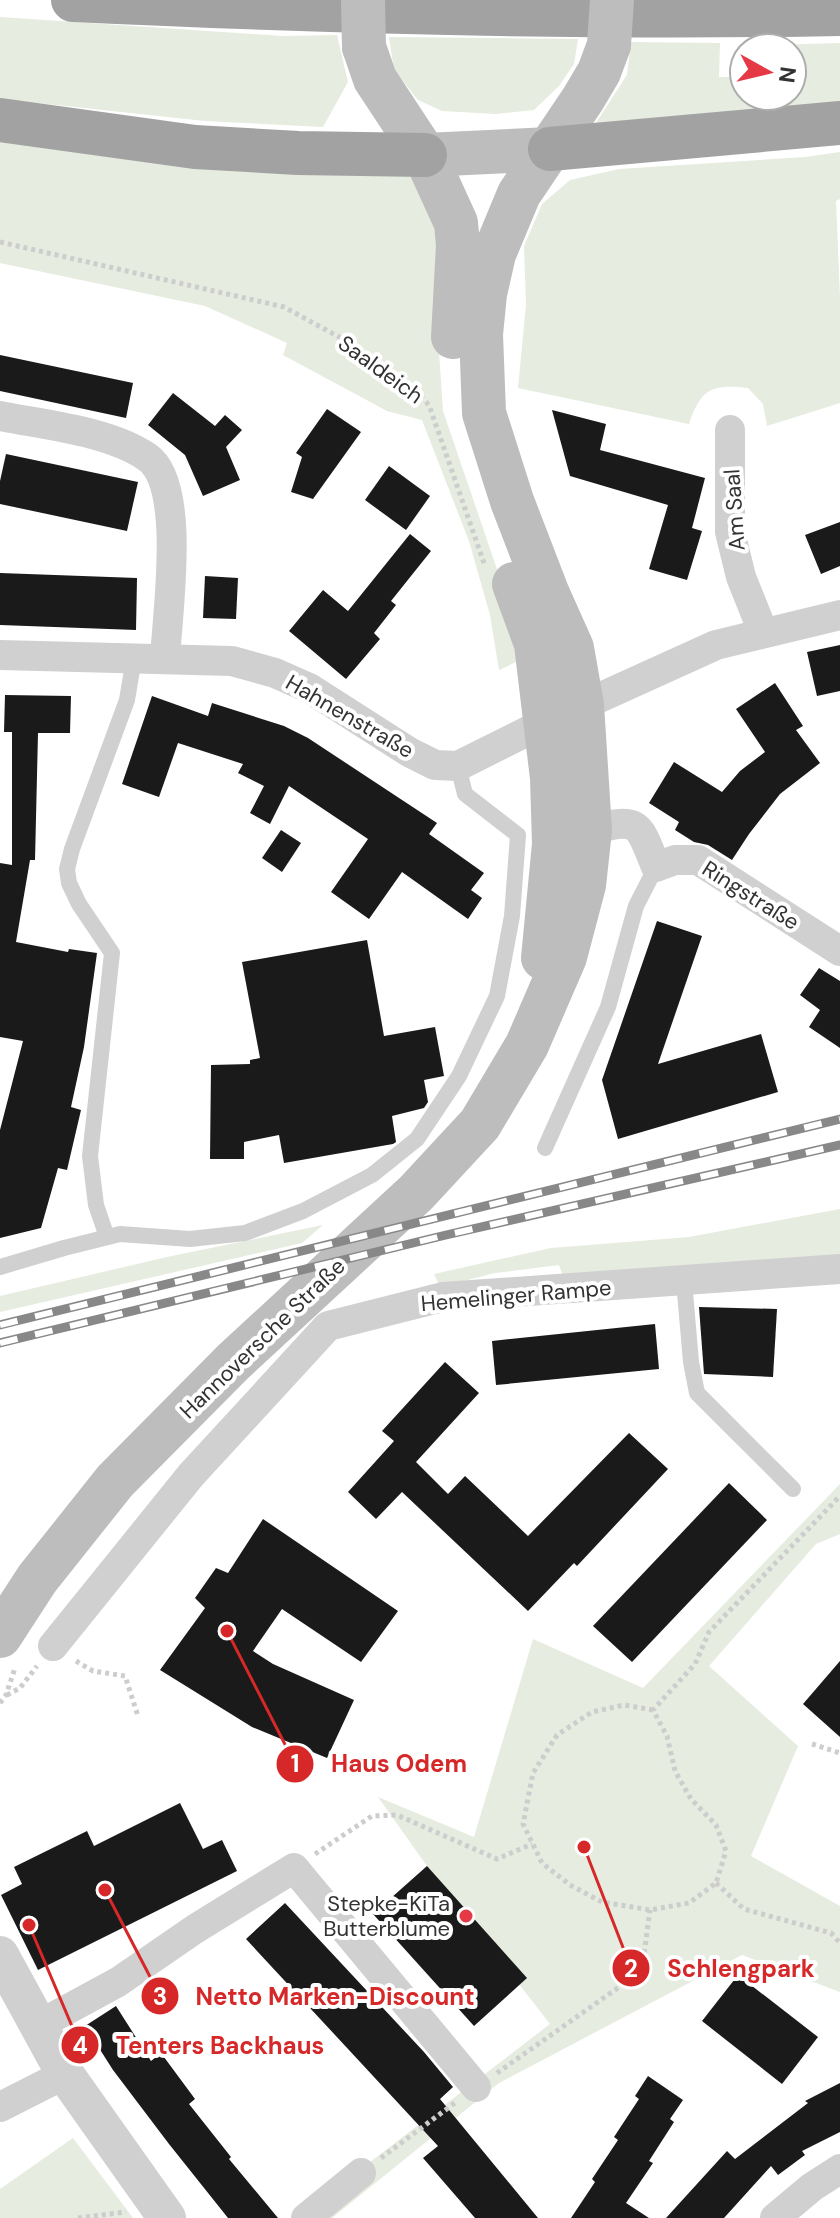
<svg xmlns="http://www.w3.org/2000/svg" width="840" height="2218" font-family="'DM Sans',sans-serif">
  <rect width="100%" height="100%" fill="#fff"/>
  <g fill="#e6ecdf">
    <polygon points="0,17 283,36 337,35 348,82 323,127 205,121 0,99"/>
    <polygon points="389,37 578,39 574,64 559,86 534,110 495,114 442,111 418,100 394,70"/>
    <polygon points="631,42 720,43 719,77 744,77 744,96 792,96 792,48 768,48 768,45 840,43 840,108 590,132 627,75"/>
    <polygon points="0,137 414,174 442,221 439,352 443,411 527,657 499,670 490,615 469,541 422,420 387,411 283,355 287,343 205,306 0,263"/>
    <path d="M840,152V199L836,201L840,298V403L767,426L763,404L748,388C712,384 701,388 689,424L518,388L526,305L524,246L542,204L570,180L619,169L805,157Z"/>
    <polygon points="840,1209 840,1259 564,1279 559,1265 495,1273 440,1287 434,1274 551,1248 689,1237"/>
    <polygon points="323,1225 302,1243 0,1312 0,1296 167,1257"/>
    <polygon points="840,1484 840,1534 816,1544 709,1666 798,1746 751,1856 840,1906 840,1992 742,1955 499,2083 332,2218 297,2218 550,2024 427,1866 378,1797 474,1837 533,1639 643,1688"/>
    <polygon points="73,2138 133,2218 0,2218 0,2189"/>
  </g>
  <g fill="#1a1a1a">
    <polygon points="0,355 133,383 126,418 0,391"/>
    <polygon points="173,393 215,426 225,415 242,430 226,447 240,480 203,496 185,455 148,425"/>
    <polygon points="327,409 361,432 313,499 291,492 302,457 296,453"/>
    <polygon points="552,410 606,424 600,450 705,478 692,528 702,531 687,580 649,569 668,505 570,476"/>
    <polygon points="6,454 138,482 127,531 0,504 0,481"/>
    <polygon points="389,466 430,496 406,530 365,500"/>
    <polygon points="840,522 840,566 821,574 805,535"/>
    <polygon points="410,534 431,551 391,601 396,605 374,633 380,639 346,679 289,631 323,590 348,611"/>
    <polygon points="0,573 137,578 136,630 0,625"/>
    <polygon points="205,576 238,578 236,619 203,618"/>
    <polygon points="840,645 840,691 817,696 807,652"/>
    <polygon points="775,683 803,726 796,730 820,763 780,794 749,834 732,860 708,845 694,842 675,830 679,822 649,803 674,762 722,792 740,771 765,752 736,709"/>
    <polygon points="5,695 71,696 70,733 38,733 35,860 30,860 16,942 68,952 69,949 97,953 84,1047 71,1107 81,1110 67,1170 58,1168 41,1228 0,1238 0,1130 23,1041 0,1037 0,863 12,865 12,732 4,732"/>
    <polygon points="152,696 208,716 212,703 284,726 308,738 437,823 429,834 484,873 471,890 482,898 468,919 402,872 369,919 331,892 368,839 289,786 270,824 250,813 264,786 238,773 243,764 178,743 159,797 122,784"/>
    <polygon points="281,830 301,843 282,872 262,858"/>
    <polygon points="657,921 702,936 658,1064 761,1034 778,1092 618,1139 602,1080"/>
    <polygon points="367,940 384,1036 435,1027 444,1076 424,1080 428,1102 424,1108 392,1116 396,1142 393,1144 284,1163 279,1135 244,1142 244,1159 210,1159 211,1065 250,1064 250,1060 260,1058 242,962"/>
    <polygon points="819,968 840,981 840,1048 809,1027 820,1010 800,995"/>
    <polygon points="699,1307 777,1309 773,1377 704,1374"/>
    <polygon points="655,1324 659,1369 496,1385 492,1341"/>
    <polygon points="445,1362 479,1393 416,1462 448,1494 465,1476 528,1536 629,1433 668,1469 577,1566 574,1563 528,1611 402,1492 376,1519 348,1492 394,1441 382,1431"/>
    <polygon points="729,1483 767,1520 632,1662 593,1626"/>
    <polygon points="263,1519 398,1611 361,1662 282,1609 253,1651 273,1664 354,1700 327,1758 252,1727 160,1670 205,1608 195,1598 216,1568 228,1573"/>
    <polygon points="840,1661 840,1737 803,1704"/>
    <polygon points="180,1803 203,1849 222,1840 237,1871 38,1970 1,1895 22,1884 14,1867 87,1831 94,1846"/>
    <polygon points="427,1866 527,1978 474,2026 373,1914"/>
    <polygon points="285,1903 424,2052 453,2087 440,2099 538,2218 475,2218 423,2158 438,2146 246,1939"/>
    <polygon points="738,1975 818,2037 782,2084 702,2021"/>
    <polygon points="116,2006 151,2061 161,2053 195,2099 189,2104 231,2157 229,2159 278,2218 228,2218 169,2144 113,2070 85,2026"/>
    <polygon points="648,2076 683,2100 670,2119 674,2122 649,2161 653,2163 626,2203 649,2218 571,2218 595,2182 592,2179 618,2140 614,2137 639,2099 635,2096"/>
    <polygon points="840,2083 840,2132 802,2151 805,2155 778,2175 771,2166 724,2218 666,2218 727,2151 735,2159 808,2103 805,2101"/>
  </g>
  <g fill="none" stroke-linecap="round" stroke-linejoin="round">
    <g stroke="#cdcdcd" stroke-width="5" stroke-dasharray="4 4" stroke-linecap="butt">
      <polyline points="0,242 284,307 352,344 383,374 411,386 429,405 485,566"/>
      <polyline points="76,1661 93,1671 125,1676 138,1716"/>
      <polyline points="7,1695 20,1688 37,1666"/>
      <polyline points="0,1703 6,1695 15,1668"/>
      <polyline points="653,1710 624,1705 592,1712 557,1735 533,1773 523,1824 542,1863 570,1885 602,1902 650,1910 689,1903 716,1883 726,1851 716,1825 691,1799 675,1771 667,1736 653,1710 695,1664 709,1632 840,1496"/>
      <polyline points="812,1744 840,1753"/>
      <polyline points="315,1854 372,1816 397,1815 497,1859 532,1844"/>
      <polyline points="716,1883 744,1909 831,1933 840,1943"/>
      <polyline points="497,2073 622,1985 644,1954 650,1910"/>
      <polyline points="381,2158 456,2102"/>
      <polyline points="78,2218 126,2212"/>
    </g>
    <g stroke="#d0d0d0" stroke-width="16">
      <polyline points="545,1148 608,1007 636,906 656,867"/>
      <polyline points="107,1237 96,1205 90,1156 112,953 79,904 69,883 67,869 72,849 127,700 134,658"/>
      <polyline points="0,1267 64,1248 120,1234 190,1239 245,1233 303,1211 372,1175 417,1139 459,1076 497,996 512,916 518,835 465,794 458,766"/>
      <polyline points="684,1281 691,1362 697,1393 793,1489"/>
    </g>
    <g stroke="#d0d0d0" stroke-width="30">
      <path d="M0,416C45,425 109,431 147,457C187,484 167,614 165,659"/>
      <polyline points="730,430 730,532 741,577 763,632"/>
      <polyline points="0,655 232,661 275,673 309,688 409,752 435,765 458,766 546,722 716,645 840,615"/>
      <path d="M590,830C640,817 638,822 656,867L675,860H698L840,951"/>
      <polyline points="53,1646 191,1475 328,1326 443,1297 840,1269"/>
      <polyline points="37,2026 118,1982 195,1929 294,1868 476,2087"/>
      <polyline points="0,2107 65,2074"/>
      <polyline points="306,2218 361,2173"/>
      <polyline points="775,2218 812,2187 840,2169"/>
    </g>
    <polyline stroke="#d0d0d0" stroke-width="38" points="0,1955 65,2074 167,2218"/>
    <g stroke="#bdbdbd" stroke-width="44">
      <polyline points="364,47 375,79 425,155 456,223 458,245 453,337"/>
      <polyline points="425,155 550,149"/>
      <polyline points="514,584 536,644 552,778 554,844 543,958"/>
      <polyline points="0,1636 37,1579 115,1481 233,1362 416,1193 480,1124 527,1045 565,957 584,885 590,830 582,705 572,648 547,592 512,501 484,413 481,334 485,294 494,254 519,194 583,99 599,72 609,45"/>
    </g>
    <g stroke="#a2a2a2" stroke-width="44">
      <path d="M73,0C329,12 584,19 840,14"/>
      <polyline points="0,120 195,147 298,153 425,155"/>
      <polyline points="550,149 840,123"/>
    </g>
    <defs>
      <g id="rail">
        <polyline points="0,1325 840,1119"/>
        <polyline points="0,1343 446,1235 840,1145"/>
      </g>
    </defs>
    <use href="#rail" stroke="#888" stroke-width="9"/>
    <use href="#rail" stroke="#fff" stroke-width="6" stroke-dasharray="18" stroke-linecap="butt"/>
    <g stroke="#bdbdbd" stroke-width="44">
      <polyline points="363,0 364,47"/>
      <polyline points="609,45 612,0"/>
    </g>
  </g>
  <circle fill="#e63946" stroke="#fff" stroke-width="3" cx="466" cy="1916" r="8"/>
  <g text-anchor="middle" stroke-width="8" stroke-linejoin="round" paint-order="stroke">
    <g font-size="22" fill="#333" stroke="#fff">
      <text transform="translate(381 369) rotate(36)" y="8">Saaldeich</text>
      <text transform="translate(734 510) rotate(-94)" y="8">Am Saal</text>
      <text transform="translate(350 716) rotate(30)" y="8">Hahnenstraße</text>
      <text transform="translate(751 895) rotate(32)" y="8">Ringstraße</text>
      <text transform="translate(516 1295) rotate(-5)" y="8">Hemelinger Rampe</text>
      <text transform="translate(262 1338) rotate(-44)" y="8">Hannoversche Straße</text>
    </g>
    <g font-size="22" fill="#333" stroke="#fff" text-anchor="end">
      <text x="450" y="1911">Stepke-KiTa<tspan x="450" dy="25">Butterblume</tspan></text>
    </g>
  </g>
  <path fill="none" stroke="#d62828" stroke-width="3" d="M227 1631L295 1764M584 1847L631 1968M105 1890L160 1996M29 1925L80 2045"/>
  <g fill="#d62828" stroke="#fff" stroke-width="3">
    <circle cx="227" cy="1631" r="8"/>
    <circle cx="584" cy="1847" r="8"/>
    <circle cx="105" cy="1890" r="8"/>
    <circle cx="29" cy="1925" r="8"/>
    <circle cx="295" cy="1764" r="20"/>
    <circle cx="631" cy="1968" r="20"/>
    <circle cx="160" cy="1996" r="20"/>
    <circle cx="80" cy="2045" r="20"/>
  </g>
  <g font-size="24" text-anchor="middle" font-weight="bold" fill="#fff">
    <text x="295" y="1772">1</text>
    <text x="631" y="1977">2</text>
    <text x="160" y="2005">3</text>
    <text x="80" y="2054">4</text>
  </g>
  <g font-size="24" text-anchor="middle" font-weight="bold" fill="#d62828" stroke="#fff" stroke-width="8" stroke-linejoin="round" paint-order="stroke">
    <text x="399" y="1772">Haus Odem</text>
    <text x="741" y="1977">Schlengpark</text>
    <text x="335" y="2005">Netto Marken-Discount</text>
    <text x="220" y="2054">Tenters Backhaus</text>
  </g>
  <g transform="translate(768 72) rotate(98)"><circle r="38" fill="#ffffff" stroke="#adadad" stroke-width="2"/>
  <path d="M0-6L14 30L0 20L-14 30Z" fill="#e63946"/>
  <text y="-12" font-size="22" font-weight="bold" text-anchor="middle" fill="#333333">N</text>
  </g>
</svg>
